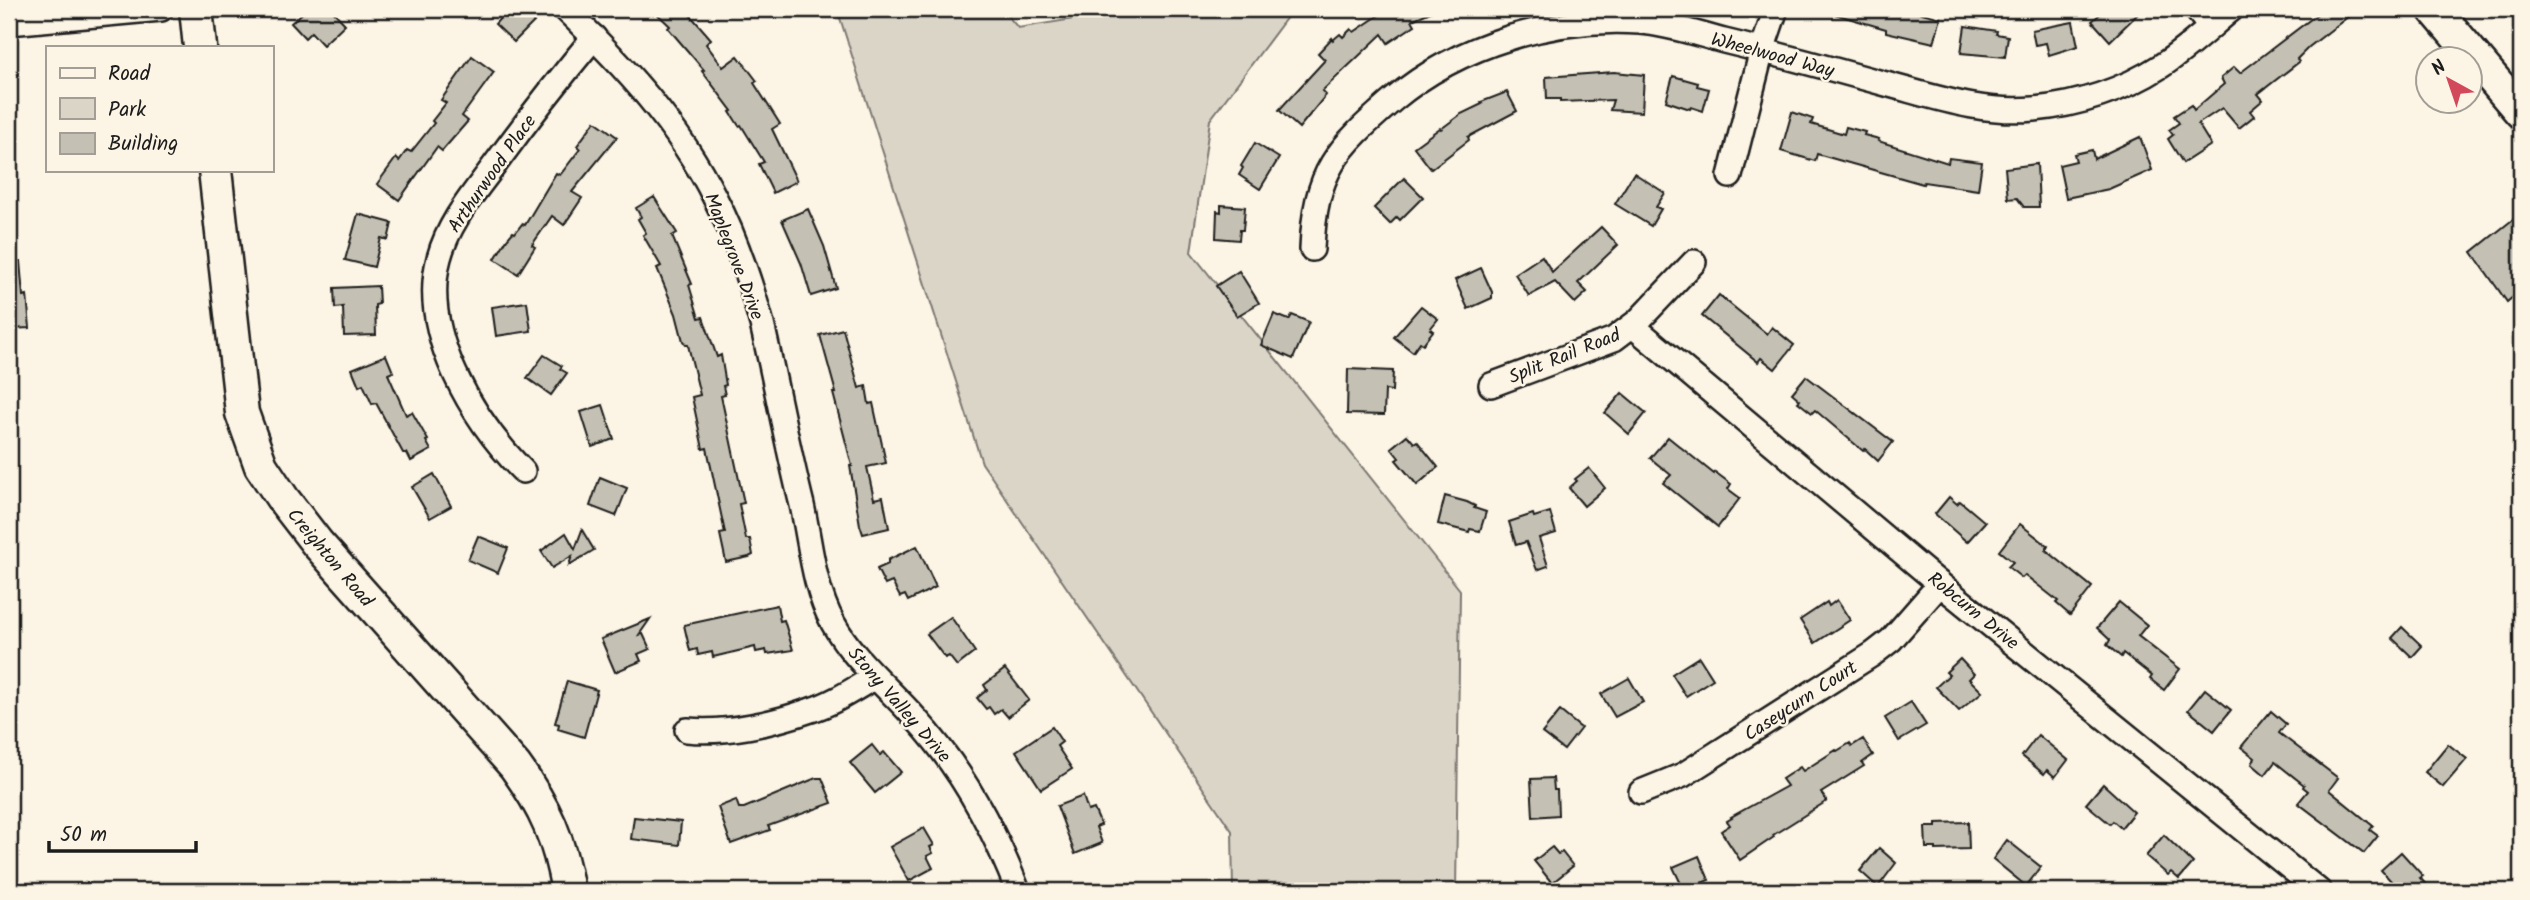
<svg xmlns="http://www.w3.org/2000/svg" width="2530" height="900" font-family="Kalam,sans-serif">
  <rect width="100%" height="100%" fill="#fcf5e5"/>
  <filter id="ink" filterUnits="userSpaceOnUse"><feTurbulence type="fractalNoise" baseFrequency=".0143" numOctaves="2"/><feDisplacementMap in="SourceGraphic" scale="14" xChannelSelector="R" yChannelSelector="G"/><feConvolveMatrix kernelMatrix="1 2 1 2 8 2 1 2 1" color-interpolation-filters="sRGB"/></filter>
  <g filter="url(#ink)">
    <polygon fill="#dbd5c8" stroke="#7c7872" stroke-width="2" points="830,9 1002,9 1018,28 1135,9 1293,9 1210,120 1191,252 1460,590 1456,891 1233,891 1232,831 982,463 840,18"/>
    <g fill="#c4c0b3" stroke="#1c1c1c" stroke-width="2">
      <polygon points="307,9 331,9 345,24 323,45 311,32 305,38 291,23"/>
      <polygon points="508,9 520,9 534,22 514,42 495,24"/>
      <polygon points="652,9 685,9 711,39 706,44 723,67 738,56 757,81 754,83 780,124 772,129 797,181 773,193 759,164 764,162 741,125 739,126 730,112 732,111 702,71 704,70 668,28 670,26"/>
      <polygon points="1388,9 1437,9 1412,20 1415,25 1388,43 1382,34 1322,91 1326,95 1299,128 1279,110 1325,60 1318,53 1332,38 1333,40 1340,34 1343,37 1351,29 1354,32"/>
      <polygon points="1831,9 1907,9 1941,18 1934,43 1886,32 1886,29 1831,13"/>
      <polygon points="2106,9 2143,9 2110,41 2092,21"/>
      <polygon points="2324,9 2358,9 2309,47 2297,59 2299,62 2258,94 2263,100 2250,111 2254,116 2239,128 2222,108 2198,124 2211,145 2183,163 2168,139 2173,135 2169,130 2179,123 2174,116 2191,105 2194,110 2224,84 2221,78 2234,67 2240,73"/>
      <polygon points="2073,22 2078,46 2049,55 2046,43 2035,45 2032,30"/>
      <polygon points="1965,26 1997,31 1996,34 2008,36 2005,57 1961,53"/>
      <polygon points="472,56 494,72 462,116 468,121 442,151 437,147 399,200 377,184 396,158 399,161 407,150 411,152 434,123 432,121 446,103 441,100"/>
      <polygon points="1614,72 1644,75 1642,112 1610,110 1613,100 1560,102 1560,99 1547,99 1546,77"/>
      <polygon points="1673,76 1698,83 1697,86 1709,89 1703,111 1691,107 1690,109 1666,101"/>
      <polygon points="1507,92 1517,111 1468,137 1469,140 1431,169 1414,147 1440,128 1441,129 1461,114 1482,104 1481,102"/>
      <polygon points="1792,112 1813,119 1811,124 1844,134 1846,127 1865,132 1864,135 1879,139 1878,141 1948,163 1949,158 1982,162 1978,190 1924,182 1923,184 1817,154 1815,161 1781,151"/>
      <polygon points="595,121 617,137 572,192 582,198 564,225 552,216 532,245 535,247 518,274 495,259 507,239 513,232 515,233 522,224 525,225 556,173 560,175 580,149 577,146"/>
      <polygon points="2140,137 2152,170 2109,189 2066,198 2059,165 2076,161 2074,154 2092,150 2094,159"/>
      <polygon points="1255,143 1279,158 1260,189 1239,175 1243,168 1241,166"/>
      <polygon points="2037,164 2039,207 2024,207 2017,198 2008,199 2005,168"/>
      <polygon points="1634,173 1665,193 1656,207 1661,209 1651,226 1615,204"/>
      <polygon points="1404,178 1423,197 1400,220 1397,217 1390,224 1374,208"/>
      <polygon points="654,197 677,233 672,236 692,284 689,285 699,318 703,317 717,357 721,355 726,385 723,386 725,395 721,396 744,503 739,504 746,539 750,539 753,555 749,557 726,562 720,534 725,533 707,448 703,449 692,397 700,395 688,345 686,345 683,341 676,314 657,268 661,266 643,235 646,233 638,219 641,217 636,208"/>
      <polygon points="1221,205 1245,207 1243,230 1240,230 1239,240 1216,238 1217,211 1221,212"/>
      <polygon points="808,209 824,246 836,288 811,296 801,263 782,220"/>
      <polygon points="2521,213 2521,290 2507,302 2472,252"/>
      <polygon points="358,214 392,223 388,240 381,238 374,267 345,260"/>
      <polygon points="1601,227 1618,245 1578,283 1587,292 1575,303 1555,282 1529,296 1515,274 1542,256 1552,272"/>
      <polygon points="9,261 20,261 23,296 27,295 30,328 9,329"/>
      <polygon points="1481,268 1492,292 1492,298 1468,309 1455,280"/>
      <polygon points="1239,271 1259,303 1237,316 1216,286"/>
      <polygon points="378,286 379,304 375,305 376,335 344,336 343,307 335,308 334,288"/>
      <polygon points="1719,295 1767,334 1772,327 1794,345 1775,369 1761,358 1758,362 1702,316"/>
      <polygon points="527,302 531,331 496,336 492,307"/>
      <polygon points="1421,306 1438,319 1430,329 1433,331 1423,344 1420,342 1413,352 1394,337"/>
      <polygon points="1274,314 1289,320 1292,315 1309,322 1293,359 1261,345"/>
      <polygon points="843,329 859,388 866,386 869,404 873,403 886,463 867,467 874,499 883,497 889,528 863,534 860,525 850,466 852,466 833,393 836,393 820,335"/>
      <polygon points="386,355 393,372 388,374 406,415 412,412 428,440 426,441 431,450 411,461 407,453 403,453 376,403 372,404 363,384 359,386 352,369"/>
      <polygon points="544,355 562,366 560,369 567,373 551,395 527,378"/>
      <polygon points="1348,369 1393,371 1392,391 1385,390 1384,415 1347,414"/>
      <polygon points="1806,376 1893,442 1878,461 1865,449 1863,451 1815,410 1812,413 1798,402 1800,400 1792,393"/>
      <polygon points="1622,393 1646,413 1629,434 1605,413"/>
      <polygon points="603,405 614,439 592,447 581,412"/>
      <polygon points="1407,435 1414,443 1417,441 1438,467 1417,485 1396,460 1399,458 1391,448"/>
      <polygon points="1668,437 1714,474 1715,472 1731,484 1728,489 1740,498 1718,527 1663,483 1671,475 1650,458"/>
      <polygon points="1589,468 1605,488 1584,506 1569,488 1577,481 1575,479"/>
      <polygon points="434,474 451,506 430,518 412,487"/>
      <polygon points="600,477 627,488 616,516 590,506"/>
      <polygon points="1445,496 1467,502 1475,506 1474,508 1486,512 1480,531 1470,529 1469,532 1438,524"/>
      <polygon points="1949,497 1957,504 1960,501 1985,522 1967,542 1935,514"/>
      <polygon points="1550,512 1556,533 1539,538 1548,566 1537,570 1526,542 1516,545 1509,522 1533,514 1534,517"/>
      <polygon points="2020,524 2048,546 2046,550 2092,587 2070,615 2056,603 2058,601 2025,575 2022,578 2008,567 2013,562 1999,551"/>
      <polygon points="582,530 594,550 569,565 572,556 552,568 541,551 566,533 575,549"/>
      <polygon points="478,536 508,548 498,573 468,560"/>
      <polygon points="917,546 936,587 908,601 905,595 900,597 892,582 885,585 877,569 888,564 888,560"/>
      <polygon points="1837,600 1850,620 1815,643 1800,620 1827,602 1829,606"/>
      <polygon points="2119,602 2147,625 2138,636 2180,669 2164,690 2150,679 2152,676 2123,653 2121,657 2107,645 2110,640 2097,628"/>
      <polygon points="777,605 780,621 784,620 793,650 767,654 766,650 756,652 755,647 713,657 712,652 698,655 697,649 690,651 684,625"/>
      <polygon points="951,617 975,652 957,666 949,656 945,658 927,634"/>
      <polygon points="650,619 639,635 643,634 650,649 638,654 641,661 615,672 601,639"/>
      <polygon points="2402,627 2422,646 2412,657 2392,638"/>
      <polygon points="1699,657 1713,679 1686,696 1672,674"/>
      <polygon points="1960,659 1974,674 1969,679 1982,692 1959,711 1936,687 1949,675 1946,672"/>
      <polygon points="1005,669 1029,700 1008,717 1001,709 994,714 989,707 986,709 977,698 987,690 984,685"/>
      <polygon points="1629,678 1643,702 1615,717 1601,694"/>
      <polygon points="567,681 597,690 584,737 558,729 559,724 555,723"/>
      <polygon points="2205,689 2231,710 2214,731 2188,710"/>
      <polygon points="1911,702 1926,725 1899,741 1885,718"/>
      <polygon points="1560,711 1581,728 1564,750 1542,733"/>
      <polygon points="2271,711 2286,724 2279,733 2338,778 2329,790 2373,826 2370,830 2378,836 2364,853 2298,803 2308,791 2303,787 2304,785 2275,762 2265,775 2252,764 2255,758 2241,747"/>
      <polygon points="1052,727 1062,742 1057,746 1072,769 1041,789 1016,751"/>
      <polygon points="2038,735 2068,760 2055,777 2047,770 2044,774 2022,756"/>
      <polygon points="1863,739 1873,755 1862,763 1864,766 1821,793 1827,801 1773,835 1774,837 1740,860 1721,831 1730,825 1727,821 1732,818 1731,817 1787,786 1782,779 1800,767 1803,771 1836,750 1837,751 1850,743 1852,746"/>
      <polygon points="2448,744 2467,759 2443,787 2425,772"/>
      <polygon points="872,745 880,755 884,752 901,772 875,793 850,763"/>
      <polygon points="816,778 822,778 832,803 768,826 770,830 731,844 718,807 736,800 739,808 744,808"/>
      <polygon points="1553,778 1554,790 1557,790 1558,815 1533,817 1531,779"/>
      <polygon points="2103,784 2134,812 2121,828 2113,821 2110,824 2086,804"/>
      <polygon points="1083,796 1088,811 1094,809 1101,825 1096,827 1102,843 1075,854 1057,806"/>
      <polygon points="634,817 681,822 679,845 631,839"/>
      <polygon points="1968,822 1969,849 1936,850 1936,848 1926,848 1925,827 1936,827 1936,823"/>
      <polygon points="924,828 934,845 930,847 933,853 927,856 933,868 909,881 890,847"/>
      <polygon points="2164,835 2193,863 2179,879 2171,872 2168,875 2146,856"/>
      <polygon points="2007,840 2041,867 2026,886 1993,859"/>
      <polygon points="1552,847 1558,854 1562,852 1573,866 1552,883 1534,861"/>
      <polygon points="1879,848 1896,863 1878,887 1860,871"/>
      <polygon points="2401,852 2423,876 2420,878 2432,891 2400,891 2381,870"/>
      <polygon points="1699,856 1709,880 1684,890 1673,867"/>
    </g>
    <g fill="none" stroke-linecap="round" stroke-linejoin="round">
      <defs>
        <g id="street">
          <path d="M565,9C623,65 679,125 715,198C736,238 750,281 762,324C776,384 787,445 802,505C811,546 813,586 833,623C854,661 888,687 916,719C962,769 994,829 1018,891"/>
          <polyline points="2196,9 2210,27"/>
          <polyline points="9,23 161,9"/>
          <polyline points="1730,176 1762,50 1776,9"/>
          <path d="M1312,249C1315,171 1336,149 1393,100C1459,44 1555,16 1640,22C1668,24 1697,34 1724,41C1778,54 1832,69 1886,84C1935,97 1982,114 2034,109C2078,105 2124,90 2161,66C2186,50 2209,28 2232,9"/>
          <polyline points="1633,326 1940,584 2319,891"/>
          <polyline points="1491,385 1614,339 1638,321 1694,262"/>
          <path d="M523,471C473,420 419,332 439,258C449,221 475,192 496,163C528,119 560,78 594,37"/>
          <path d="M687,730C726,734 774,723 811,710C834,703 854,689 875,677"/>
          <polyline points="1641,792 1683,775 1873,654 1891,640 1940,584"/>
        </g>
        <g id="secondary">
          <polyline points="196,9 200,47"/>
          <polyline points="2434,9 2521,112"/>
          <path d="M215,170L242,413L261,466L283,499L317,543L515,766C546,809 559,839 568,891"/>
        </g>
      </defs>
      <use href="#street" stroke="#1c1c1c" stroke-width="28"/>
      <use href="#secondary" stroke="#1c1c1c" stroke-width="37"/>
      <use href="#street" stroke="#fcf5e5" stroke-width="23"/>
      <use href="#secondary" stroke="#fcf5e5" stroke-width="32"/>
    </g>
  </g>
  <g text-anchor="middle" stroke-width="5" stroke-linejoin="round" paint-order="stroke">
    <g font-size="19" fill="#1c1c1c" stroke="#fcf5e5">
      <text transform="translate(1773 54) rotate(15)" y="7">Wheelwood Way</text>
      <text transform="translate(491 173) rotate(-55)" y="7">Arthurwood Place</text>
      <text transform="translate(735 256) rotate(69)" y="7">Maplegrove Drive</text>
      <text transform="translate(1564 355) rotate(-22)" y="7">Split Rail Road</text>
      <text transform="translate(331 557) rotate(50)" y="7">Creighton Road</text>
      <text transform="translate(1974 610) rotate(39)" y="7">Robcurn Drive</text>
      <text transform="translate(1800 700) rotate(-33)" y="7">Caseycurn Court</text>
      <text transform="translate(900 704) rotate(49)" y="7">Stony Valley Drive</text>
    </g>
  </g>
  <rect width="2530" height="900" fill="none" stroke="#fcf5e5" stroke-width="35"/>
  <rect x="18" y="18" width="2495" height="865" fill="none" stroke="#1c1c1c" stroke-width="2.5" filter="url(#ink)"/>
  <rect x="46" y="46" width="228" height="126" fill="#fcf5e5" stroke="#a29e95" stroke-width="2"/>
  <rect x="60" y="68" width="35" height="10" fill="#fcf5e5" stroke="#a29e95" stroke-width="2"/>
  <text x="108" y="80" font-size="21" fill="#1c1c1c">Road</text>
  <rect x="60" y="98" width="35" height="21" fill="#dbd5c8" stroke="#a29e95" stroke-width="2"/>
  <text x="108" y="116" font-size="21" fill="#1c1c1c">Park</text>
  <rect x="60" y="133" width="35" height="21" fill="#c4c0b3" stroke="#a29e95" stroke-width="2"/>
  <text x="108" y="150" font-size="21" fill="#1c1c1c">Building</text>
  <g transform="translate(2449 80) rotate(320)"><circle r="33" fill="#fcf5e5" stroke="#a29e95" stroke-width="2"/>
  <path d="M0-5L12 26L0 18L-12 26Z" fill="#d1495b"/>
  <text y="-10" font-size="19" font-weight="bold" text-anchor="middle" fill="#1c1c1c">N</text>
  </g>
  <path d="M49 841v10h147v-10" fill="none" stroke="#1c1c1c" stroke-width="3.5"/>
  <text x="60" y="841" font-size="21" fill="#1c1c1c" stroke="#fcf5e5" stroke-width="5" paint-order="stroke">50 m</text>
</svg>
